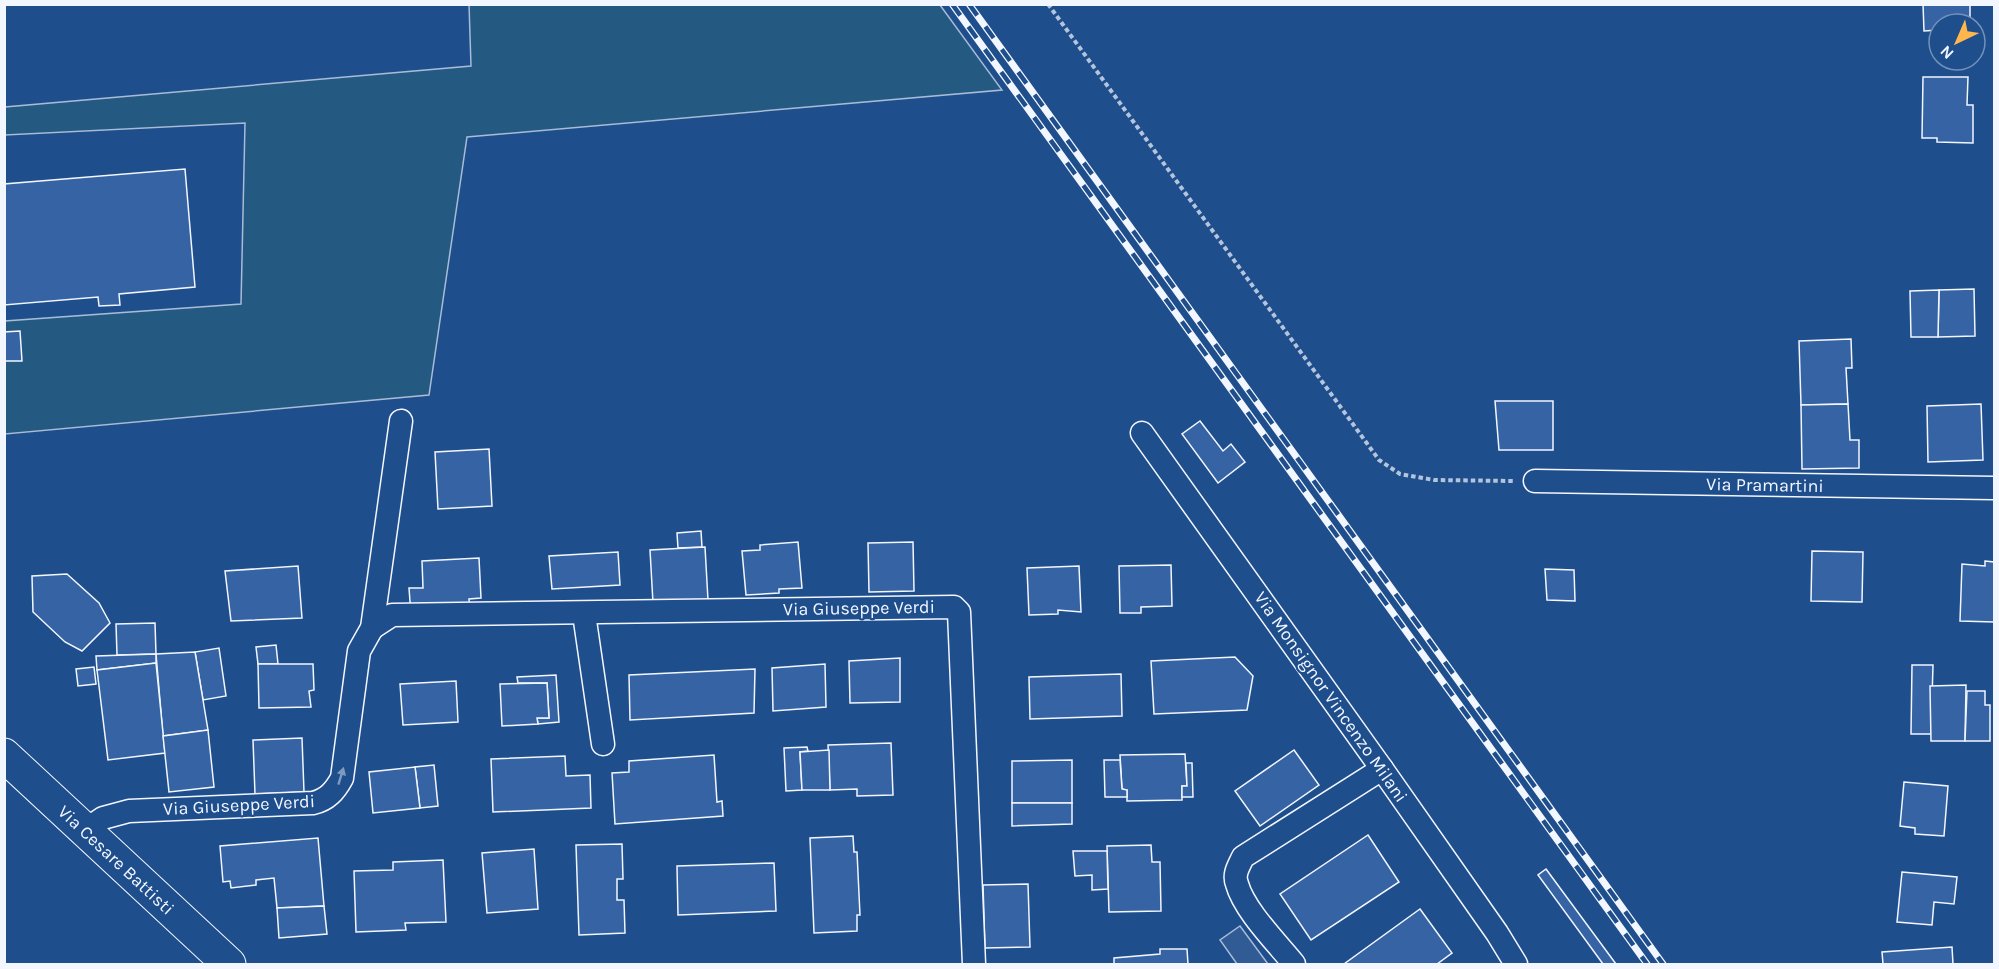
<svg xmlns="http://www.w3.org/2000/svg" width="1999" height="969" font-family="Karla,sans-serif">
  <rect width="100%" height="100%" fill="#1f4e8c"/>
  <polygon fill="#245a82" stroke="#a8bbd7" stroke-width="1.5" points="469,4 940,5 1002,90 467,137 429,395 5,434 5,321 241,304 245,123 5,135 5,107 471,66"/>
  <polygon fill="#305b95" stroke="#a8bbd7" stroke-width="1.5" points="1240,926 1268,964 1237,964 1220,940"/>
  <g fill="#3563a3" stroke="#f2f6ff" stroke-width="1.5">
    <polygon points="1923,4 1970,4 1970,24 1939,24 1939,30 1924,31"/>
    <polygon points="1923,77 1968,77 1967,105 1973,105 1973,143 1937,142 1937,138 1922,138"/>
    <polygon points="185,169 195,287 119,294 120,305 99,306 98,297 4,305 4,184"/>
    <polygon points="1974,289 1975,336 1938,337 1939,290"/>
    <polygon points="1939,290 1938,337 1911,337 1910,291"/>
    <polygon points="20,331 22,361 4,361 4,332"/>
    <polygon points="1851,339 1852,368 1846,368 1848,404 1801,405 1799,341"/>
    <polygon points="1495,401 1553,401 1553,450 1499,450"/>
    <polygon points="1848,404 1850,440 1859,440 1859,468 1802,469 1801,405"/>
    <polygon points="1981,404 1983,460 1928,462 1927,406"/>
    <polygon points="1200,421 1223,451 1231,444 1245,462 1218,483 1182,434"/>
    <polygon points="489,449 492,506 438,509 435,452"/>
    <polygon points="701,531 702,547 678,548 677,533"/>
    <polygon points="798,542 802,588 779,589 779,593 746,595 742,551 760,550 760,545"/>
    <polygon points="913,542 914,591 869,592 868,543"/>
    <polygon points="705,547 708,600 653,603 650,550"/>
    <polygon points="1812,551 1863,552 1862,602 1811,601"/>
    <polygon points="618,552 620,585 552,589 549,556"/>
    <polygon points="479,558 481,598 469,599 470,612 411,615 409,588 423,588 422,561"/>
    <polygon points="1985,561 1994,562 1994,622 1960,621 1962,564 1985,566"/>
    <polygon points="1171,565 1172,606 1141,607 1141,613 1120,613 1119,566"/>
    <polygon points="298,566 302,618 231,621 225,571"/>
    <polygon points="1079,566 1081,612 1058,610 1058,614 1029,615 1027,568"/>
    <polygon points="1545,569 1574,570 1575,601 1547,600"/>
    <polygon points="67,574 99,603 110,623 82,651 65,642 33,612 32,576"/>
    <polygon points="155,623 156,654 117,655 116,624"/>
    <polygon points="276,645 278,664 258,664 256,647"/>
    <polygon points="219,648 226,696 203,700 195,652"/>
    <polygon points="195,652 208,730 163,736 156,654"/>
    <polygon points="156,654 156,663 97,670 96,656"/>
    <polygon points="1235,657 1253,676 1247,710 1154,714 1151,661"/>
    <polygon points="900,658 900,702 850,703 849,661"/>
    <polygon points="156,663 165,753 108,760 97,670"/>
    <polygon points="258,664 313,664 314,690 309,691 311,707 259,708"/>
    <polygon points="825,664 826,707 773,711 772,668"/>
    <polygon points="1912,665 1933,665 1931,734 1911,734"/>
    <polygon points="94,667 96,684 78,686 76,669"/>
    <polygon points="755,669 754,713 630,720 629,675"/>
    <polygon points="1121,674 1122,716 1030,719 1029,677"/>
    <polygon points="556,675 559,722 538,724 537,718 549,718 547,683 518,683 517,677"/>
    <polygon points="456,681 458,722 403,725 400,684"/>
    <polygon points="547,683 549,718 537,718 538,724 502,726 500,684"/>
    <polygon points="1966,685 1965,741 1931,741 1930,686"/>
    <polygon points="1967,691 1985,691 1985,705 1990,705 1990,741 1965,741"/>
    <polygon points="208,730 214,787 169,792 163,736"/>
    <polygon points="302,738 304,792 255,794 253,740"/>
    <polygon points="891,743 893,795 857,796 857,789 830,790 828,745"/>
    <polygon points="807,747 808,751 800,752 802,790 786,791 784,748"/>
    <polygon points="829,750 830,790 802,790 800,752"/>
    <polygon points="1294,750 1319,785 1260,826 1235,791"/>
    <polygon points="1185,754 1187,786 1182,786 1182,800 1127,801 1127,790 1122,789 1120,755"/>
    <polygon points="714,755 717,802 722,801 723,816 615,824 612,773 629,772 629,761"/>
    <polygon points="565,756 566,776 590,775 591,808 493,812 491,759"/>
    <polygon points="1072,760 1072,803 1012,803 1012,761"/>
    <polygon points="1104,760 1120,760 1122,789 1127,790 1127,797 1105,797"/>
    <polygon points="1186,763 1192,763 1193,797 1182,797 1182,786 1187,786"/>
    <polygon points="434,765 438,806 420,808 415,767"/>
    <polygon points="415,767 420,808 373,813 369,772"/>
    <polygon points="1904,782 1948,786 1944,836 1915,834 1915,828 1900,826"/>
    <polygon points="1012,803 1072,803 1072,824 1012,826"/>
    <polygon points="1368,835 1399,882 1311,940 1280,894"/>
    <polygon points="853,836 854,852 857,852 860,915 857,915 857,931 814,933 810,838"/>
    <polygon points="318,838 324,906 277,908 274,878 256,880 256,885 231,888 230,881 223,882 220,846"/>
    <polygon points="622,844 623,879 617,879 617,900 624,900 625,933 579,935 576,845"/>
    <polygon points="1151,845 1152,862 1160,862 1161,911 1109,912 1107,846"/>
    <polygon points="534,849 538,909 487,913 482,853"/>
    <polygon points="1073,851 1107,851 1108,889 1092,890 1092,875 1075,876"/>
    <polygon points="443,860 446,922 405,923 406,930 356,932 354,871 393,870 393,862"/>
    <polygon points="774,863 776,911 678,915 677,866"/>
    <polygon points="1546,869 1616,964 1603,964 1538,875"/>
    <polygon points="1902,872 1957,877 1954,904 1934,902 1932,925 1897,922"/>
    <polygon points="1028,884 1030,947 985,948 983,885"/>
    <polygon points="324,906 327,934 279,938 277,908"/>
    <polygon points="1420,909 1452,953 1437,964 1344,964"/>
    <polygon points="1952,947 1953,964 1883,964 1882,952"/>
    <polygon points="1160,949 1187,949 1188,964 1114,964 1114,958 1160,954"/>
  </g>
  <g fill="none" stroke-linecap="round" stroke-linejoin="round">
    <defs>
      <g id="street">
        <polyline points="1142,433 1382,769 1497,933 1516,964"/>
        <polyline points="1535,481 1994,488"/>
        <polyline points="584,614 603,744"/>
        <polyline points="372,628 392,615 954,607 959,612 974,964"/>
        <path d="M84,831L103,818L129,811L313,803C327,800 335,791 342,778L359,651L372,628L401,421"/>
        <path d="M1294,964C1277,943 1244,910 1237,884C1233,874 1239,866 1243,857L1382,769"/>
      </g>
      <polyline id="primary" points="4,755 229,964"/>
    </defs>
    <use href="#street" stroke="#f2f6ff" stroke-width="25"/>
    <use href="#primary" stroke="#f2f6ff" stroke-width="35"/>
    <polyline stroke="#b3c4dc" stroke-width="4" stroke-dasharray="4.5 3" stroke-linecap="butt" points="1048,4 1379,460 1400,474 1434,480 1513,481"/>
    <use href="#street" stroke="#1f4e8c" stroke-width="22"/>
    <use href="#primary" stroke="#1f4e8c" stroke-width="33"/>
    <defs>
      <g id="rail">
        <polyline points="952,4 1647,964"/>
        <polyline points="969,4 1663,964"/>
      </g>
    </defs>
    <use href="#rail" stroke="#f2f6ff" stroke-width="7"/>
    <use href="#rail" stroke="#1f4e8c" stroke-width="4.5" stroke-dasharray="14" stroke-linecap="butt"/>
  </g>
  <defs><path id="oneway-solid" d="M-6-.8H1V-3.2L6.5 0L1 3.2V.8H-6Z" transform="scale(1.5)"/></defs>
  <use fill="#7e9ac0" href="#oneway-solid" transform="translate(341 776) rotate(-73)"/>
  <g text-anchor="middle" stroke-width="4.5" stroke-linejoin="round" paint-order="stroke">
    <g font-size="18" fill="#f2f6ff" stroke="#1f4e8c">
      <text transform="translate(1765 485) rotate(1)" y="6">Via Pramartini</text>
      <text transform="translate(859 608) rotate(-1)" y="6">Via Giuseppe Verdi</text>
      <text transform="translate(1331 697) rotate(55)" y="6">Via Monsignor Vincenzo Milani</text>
      <text transform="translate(239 805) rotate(-3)" y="6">Via Giuseppe Verdi</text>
      <text transform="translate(116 860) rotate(43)" y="6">Via Cesare Battisti</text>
    </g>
  </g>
  <rect width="1999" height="969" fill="none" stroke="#f2f6ff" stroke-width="12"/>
  <g transform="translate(1957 42) rotate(224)"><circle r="28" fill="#1f4e8c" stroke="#7391ba" stroke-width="1.5"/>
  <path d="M0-4.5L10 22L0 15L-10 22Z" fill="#ffb74d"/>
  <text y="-9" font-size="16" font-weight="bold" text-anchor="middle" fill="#f2f6ff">N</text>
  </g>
</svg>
